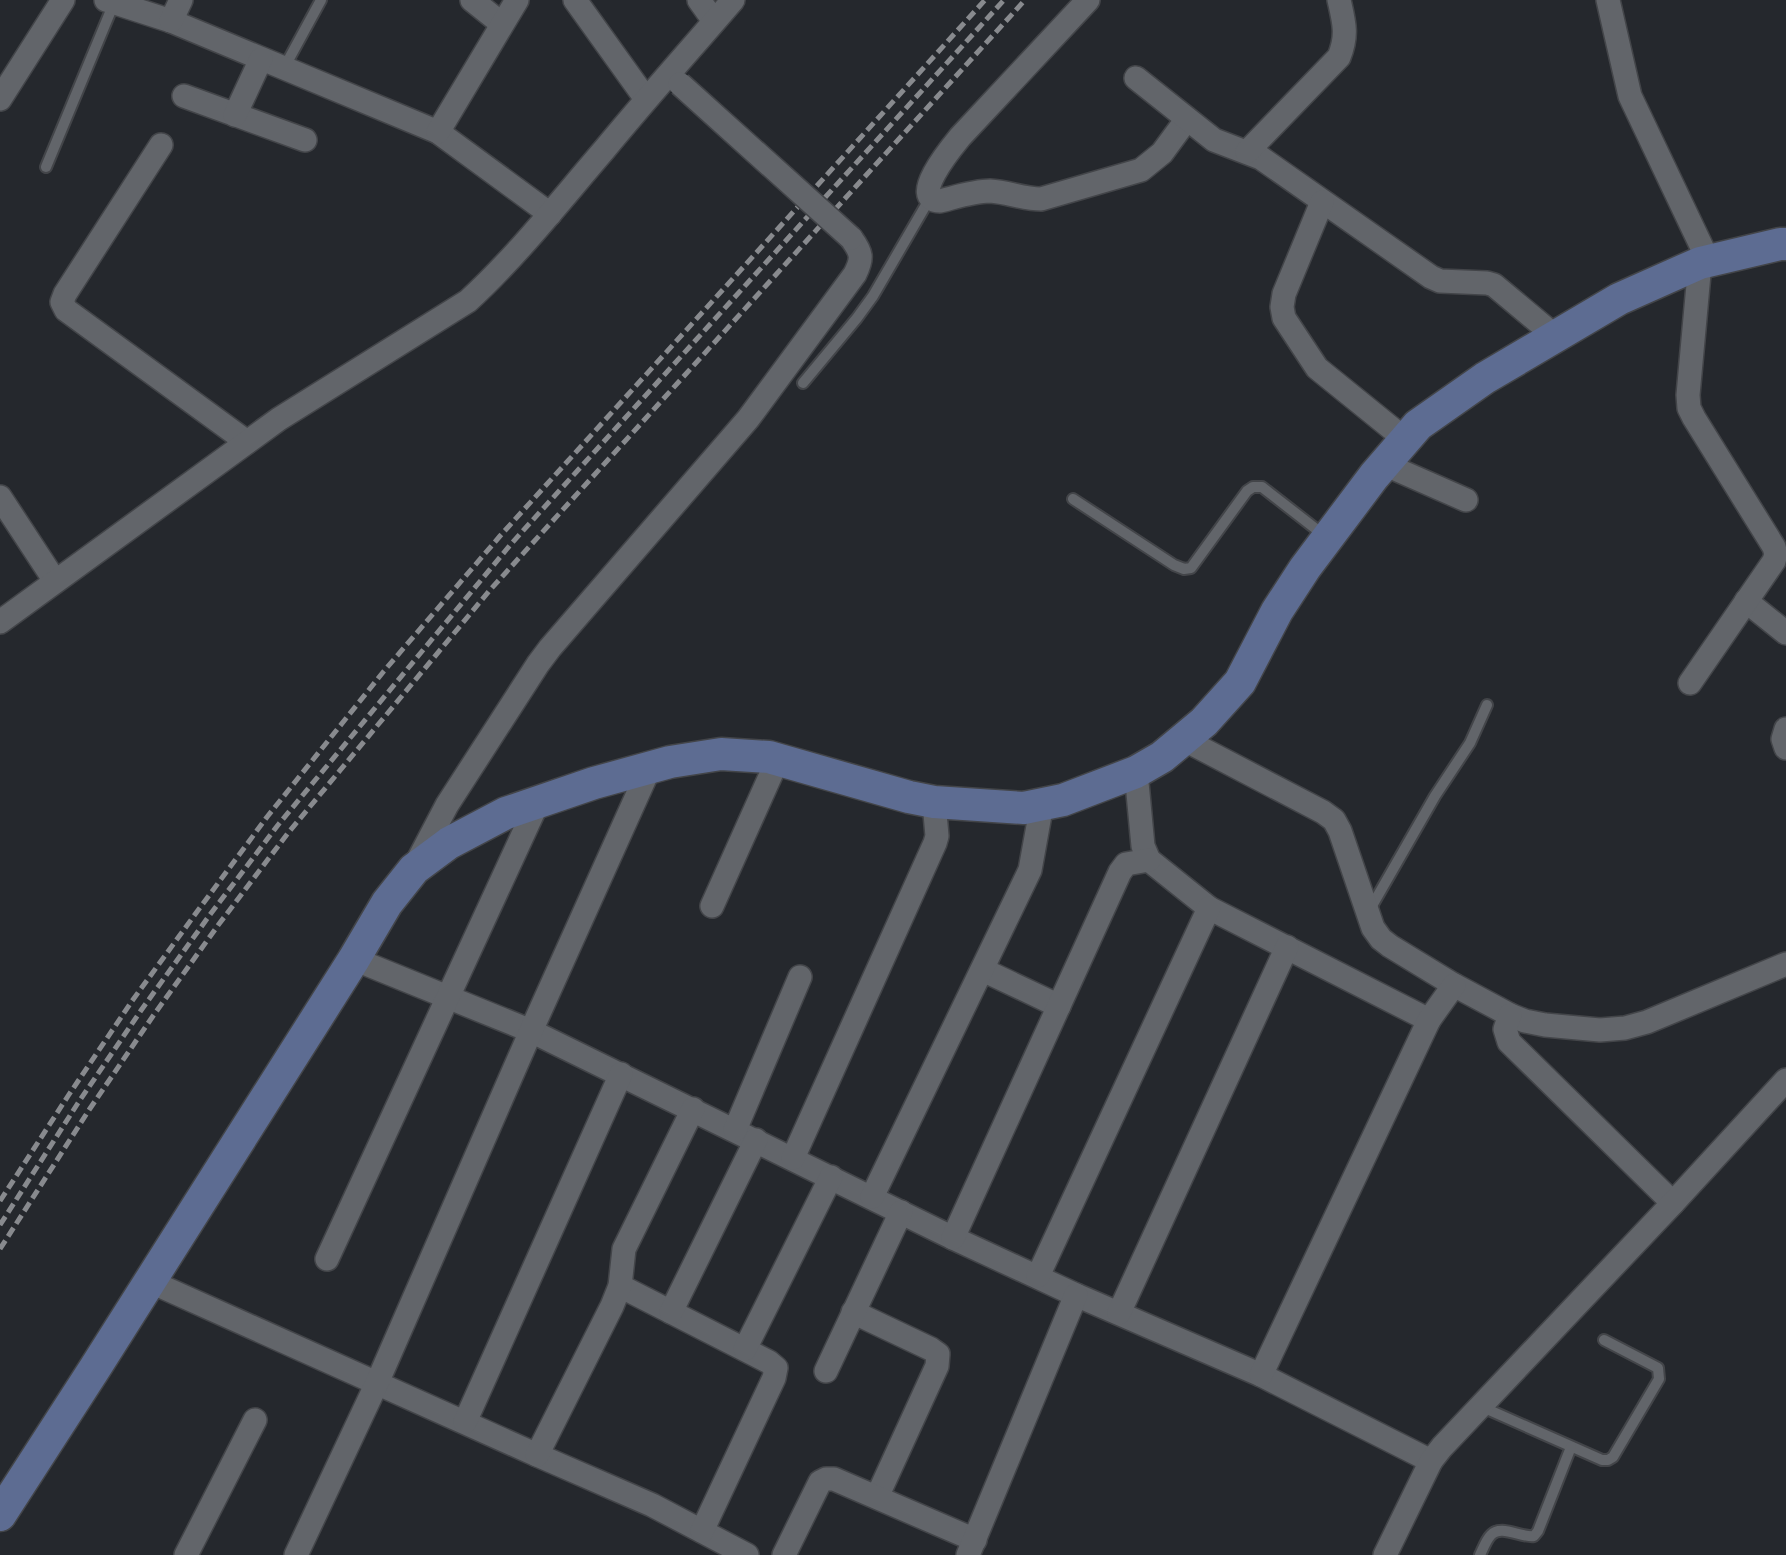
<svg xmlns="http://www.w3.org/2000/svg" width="1786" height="1555" font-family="'Nunito Sans',sans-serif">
  <rect width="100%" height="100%" fill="#25282d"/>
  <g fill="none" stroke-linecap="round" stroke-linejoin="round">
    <defs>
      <g id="service">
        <polyline points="284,68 321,0"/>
        <polyline points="46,167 114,3"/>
        <polyline points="803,383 857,318 873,296 930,198"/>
        <polyline points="1073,499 1174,565 1184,569 1191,568 1247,491 1253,487 1262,487 1325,536"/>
        <polyline points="1369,911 1435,796 1470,743 1487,705"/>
        <polyline points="1480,1406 1602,1460 1608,1460 1613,1457 1659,1379 1658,1368 1604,1340"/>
        <path d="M1480,1555C1483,1549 1486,1540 1491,1535C1501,1524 1521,1538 1534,1536L1538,1531L1571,1447"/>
      </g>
      <g id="minor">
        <polyline points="106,0 171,21 438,132 550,214"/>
        <polyline points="472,0 502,24"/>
        <polyline points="575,0 646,99"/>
        <polyline points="699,0 714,21"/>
        <path d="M1088,0L960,137C951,148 908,200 940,201C956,197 974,191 990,191C1008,192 1023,199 1041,199L1141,170L1162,153L1187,119"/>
        <polyline points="1608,0 1630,96 1708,260"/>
        <polyline points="171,21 181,0"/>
        <polyline points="1136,78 1214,140 1261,158 1431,277 1440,281 1487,283 1494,285 1555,336"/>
        <polyline points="184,96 305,140"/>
        <polyline points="0,99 63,0"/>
        <polyline points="235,115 261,59"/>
        <polyline points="438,132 517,0"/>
        <polyline points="161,145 65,294 62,302 66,310 247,442"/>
        <path d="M1247,152L1339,57C1348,35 1344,22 1339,0"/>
        <polyline points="1322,202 1284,294 1282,307 1284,318 1317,368 1406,440"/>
        <polyline points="1384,464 1466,500"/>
        <polyline points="0,497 55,581"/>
        <polyline points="1746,601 1786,633"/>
        <path d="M0,622L279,419L468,301C518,255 560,201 604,150C646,99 690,50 733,0"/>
        <polyline points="1690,683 1774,561 1776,554 1774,547 1694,418 1689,408 1688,395 1700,263"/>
        <polyline points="1786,729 1783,739 1786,748"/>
        <polyline points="1183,739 1323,812 1334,820 1340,831 1373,928 1381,939 1390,946 1454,985 1510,1015 1525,1021 1545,1025 1600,1030 1625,1028 1647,1022 1786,964"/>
        <polyline points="1136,772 1143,846 1149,860 1209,908 1429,1020"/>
        <path d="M415,866L447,805L538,664L550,648L748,419L855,274C863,258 862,253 851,238"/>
        <polyline points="712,906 778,759"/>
        <polyline points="354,959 531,1031 953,1238 1076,1295 1261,1375 1431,1461"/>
        <polyline points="983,970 1059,1006"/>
        <polyline points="1510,1015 1505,1029 1509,1042 1673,1203"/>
        <polyline points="735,1130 800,977"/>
        <polyline points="793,1158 935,843 937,836 934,802"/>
        <polyline points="872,1197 1030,870 1042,804"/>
        <polyline points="953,1238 1120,872 1126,864 1149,860"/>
        <polyline points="327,1259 538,802"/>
        <polyline points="1038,1276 1209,908"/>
        <polyline points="149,1281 537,1455 652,1505 747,1555"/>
        <polyline points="620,1286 769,1362 776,1368 774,1378 702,1531"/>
        <polyline points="671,1312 756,1140"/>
        <polyline points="853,1312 931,1349 938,1354 937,1366 877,1497"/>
        <polyline points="1119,1313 1287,947"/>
        <polyline points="745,1349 831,1177"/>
        <polyline points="826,1371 901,1212"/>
        <polyline points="1261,1375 1429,1020 1454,985"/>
        <polyline points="465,1422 621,1074"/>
        <polyline points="537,1455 612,1306 620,1286 624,1249 693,1109"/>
        <polyline points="186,1555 255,1420"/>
        <polyline points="296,1555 377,1383 531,1031 650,767"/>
        <polyline points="784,1555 820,1482 826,1479 834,1479 975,1540"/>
        <polyline points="968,1555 1076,1295"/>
        <polyline points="1385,1555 1431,1461 1442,1447 1673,1203 1786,1080"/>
      </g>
      <polyline id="secondary" points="0,1515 95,1368 354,959 387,903 414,869 449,843 506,813 594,783 670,762 721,754 769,757 909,797 934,802 1024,808 1063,800 1136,772 1162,757 1204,722 1240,682 1277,611 1305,568 1374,476 1418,425 1485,378 1619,299 1700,263 1780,244 1786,244"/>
    </defs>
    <use href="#service" stroke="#434549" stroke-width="14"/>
    <use href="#minor" stroke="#434549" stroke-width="26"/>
    <use href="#secondary" stroke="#434549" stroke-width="35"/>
    <use href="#service" stroke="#62656a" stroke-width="10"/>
    <use href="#minor" stroke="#62656a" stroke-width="23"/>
    <use href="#secondary" stroke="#5d6c92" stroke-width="32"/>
    <g stroke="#888a8e" stroke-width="5" stroke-dasharray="10 5" stroke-linecap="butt">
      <polyline points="0,1201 68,1096 132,1001 199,909 267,817 384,671 500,536 985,0"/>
      <polyline points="0,1225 78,1103 142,1009 209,916 278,825 511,544 1004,0"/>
      <polyline points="0,1249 89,1110 153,1016 219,924 288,833 490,590 1025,0"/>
    </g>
    <defs>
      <polyline id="minor-bridge" points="680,84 851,238"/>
    </defs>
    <use href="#minor-bridge" stroke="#434549" stroke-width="26" stroke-linecap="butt"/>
    <use href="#minor-bridge" stroke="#62656a" stroke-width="23"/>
  </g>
</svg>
